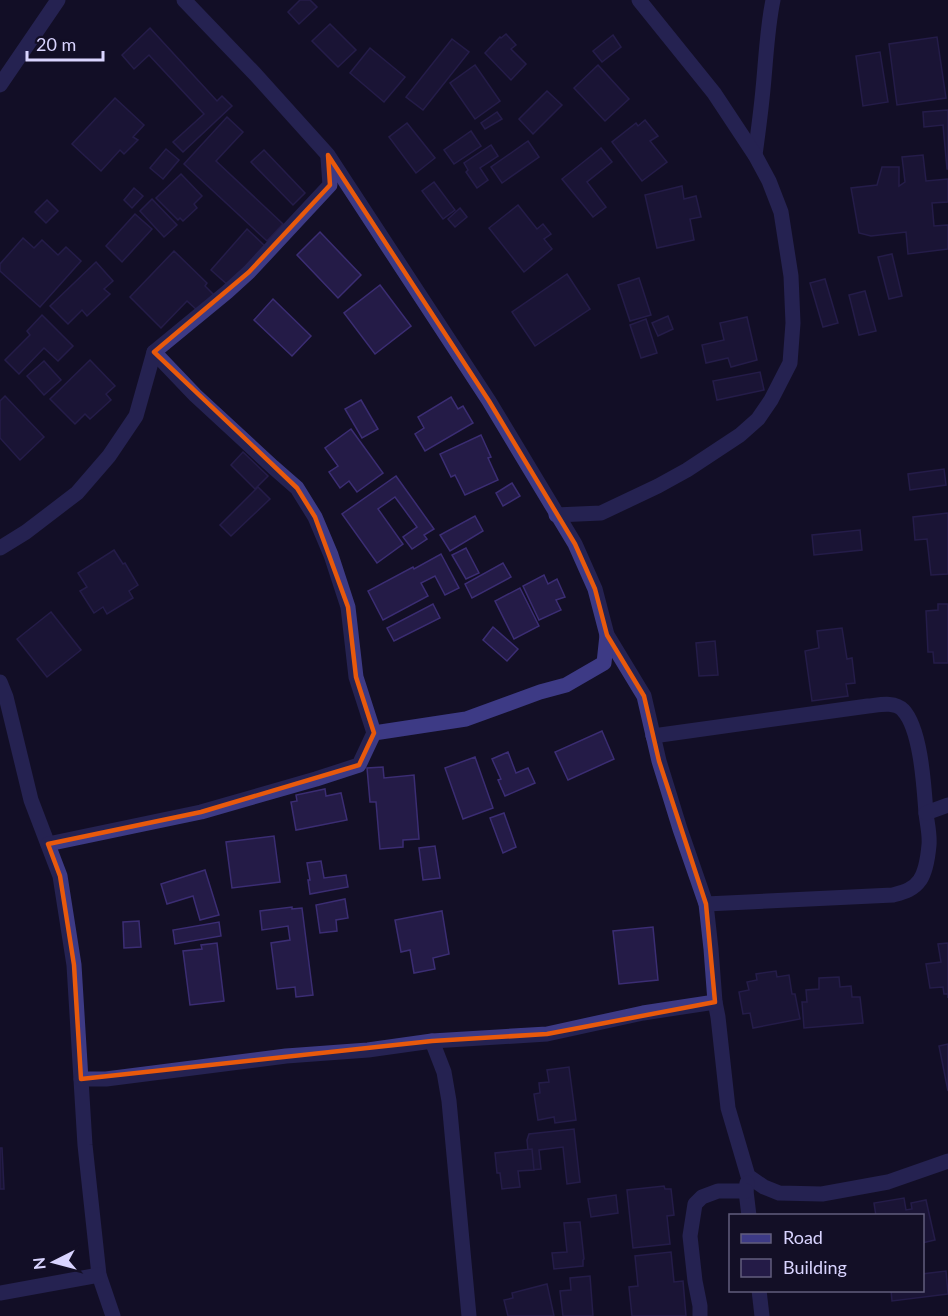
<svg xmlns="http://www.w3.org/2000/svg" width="948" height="1316" font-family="Lato,sans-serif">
  <rect width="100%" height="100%" fill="#130f26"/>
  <g fill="#241b47" stroke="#3b2d73" stroke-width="1.5">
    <polygon points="300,0 310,0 317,7 299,24 288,12"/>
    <polygon points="330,24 356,50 338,67 312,41"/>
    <polygon points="150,28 217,101 222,96 232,106 183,152 173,142 204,114 149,55 134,69 122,55"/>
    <polygon points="506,34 516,45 511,49 526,64 511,80 485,53 500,37 501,38"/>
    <polygon points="613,35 621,47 602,62 593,51"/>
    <polygon points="937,37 946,98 897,105 889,44"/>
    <polygon points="452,39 469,52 423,110 406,97"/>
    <polygon points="370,48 405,77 384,102 350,73"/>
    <polygon points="880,52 888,102 863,106 856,56"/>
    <polygon points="475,65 500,101 475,119 450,83"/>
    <polygon points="598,65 629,99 605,121 574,88"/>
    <polygon points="547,91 562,105 533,134 519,119"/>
    <polygon points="115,98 144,125 133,137 138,140 124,154 120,150 101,171 72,144"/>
    <polygon points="948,110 948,169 947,169 943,125 924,127 923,112"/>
    <polygon points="497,112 502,119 485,129 481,123"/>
    <polygon points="227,117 243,132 216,161 283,224 267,241 184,164"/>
    <polygon points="645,120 658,136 650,141 667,162 642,181 612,142 636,123 638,126"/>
    <polygon points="407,123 435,158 416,173 389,137"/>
    <polygon points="471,131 481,146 454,164 444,150"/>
    <polygon points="528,141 539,157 502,183 491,167"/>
    <polygon points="491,145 498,156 480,168 488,180 477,188 466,172 468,170 464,163"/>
    <polygon points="601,148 612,162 587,182 606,207 593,217 562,179"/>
    <polygon points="166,149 179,160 163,179 150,168"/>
    <polygon points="264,150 305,193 293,205 251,162"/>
    <polygon points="923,155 926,181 948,179 948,202 932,203 934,226 948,225 948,249 908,254 906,232 871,236 859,233 851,188 877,185 882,167 899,167 899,186 905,182 902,157"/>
    <polygon points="181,174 202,196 194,204 197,208 183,221 180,218 178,220 156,198"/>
    <polygon points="434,182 455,210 443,219 422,191"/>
    <polygon points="682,186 684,199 696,196 701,217 690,219 694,240 657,248 645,195"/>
    <polygon points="134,188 143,196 132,208 124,200"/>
    <polygon points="152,199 177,225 164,237 140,211"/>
    <polygon points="47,200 58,211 46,223 35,212"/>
    <polygon points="518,205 537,229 543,224 551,234 544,239 552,249 524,272 489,228"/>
    <polygon points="460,208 467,217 455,227 448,219"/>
    <polygon points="135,214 152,229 122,262 106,246"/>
    <polygon points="247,229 266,247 230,287 211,270"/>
    <polygon points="320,232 361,275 338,298 297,255"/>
    <polygon points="23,238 34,248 42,240 58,255 66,247 81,261 40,307 0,271 0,264"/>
    <polygon points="174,251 207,283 205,286 214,295 198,311 187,301 161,328 130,297"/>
    <polygon points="892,254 902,296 889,299 878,257"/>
    <polygon points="96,262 113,281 104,289 110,294 87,316 82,310 68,324 50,306"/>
    <polygon points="567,274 590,309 535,346 512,312"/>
    <polygon points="639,278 651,315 630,321 618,285"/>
    <polygon points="825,279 838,323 823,327 810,283"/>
    <polygon points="380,285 411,326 375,354 344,313"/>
    <polygon points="865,291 876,331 859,335 849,295"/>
    <polygon points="273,299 311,336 292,356 254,320"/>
    <polygon points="42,315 73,346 58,361 44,348 19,374 5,360 30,335 27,331"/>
    <polygon points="668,316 673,329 658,336 652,323"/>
    <polygon points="747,317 757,360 731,367 728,358 706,363 702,345 724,340 720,323"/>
    <polygon points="646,319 657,353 641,358 630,325"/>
    <polygon points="90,360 115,386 106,394 111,400 90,419 85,414 75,424 50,399"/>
    <polygon points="44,361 61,380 44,395 27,376"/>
    <polygon points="760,372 764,390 717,400 713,381"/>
    <polygon points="5,396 44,437 20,460 0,438 0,401"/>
    <polygon points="451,397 458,409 463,406 473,423 425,451 415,434 424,428 418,417"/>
    <polygon points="361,400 378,429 362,438 345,409"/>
    <polygon points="351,429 383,473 357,492 349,481 340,488 329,472 338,466 325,448"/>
    <polygon points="481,435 491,457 488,458 498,480 465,495 455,475 451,477 440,454"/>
    <polygon points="243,452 268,476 255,489 231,465"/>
    <polygon points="944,469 946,485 910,490 908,474"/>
    <polygon points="396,476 434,529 424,535 427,539 412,549 403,537 417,527 395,497 378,509 403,544 377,563 342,514"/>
    <polygon points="512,483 520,496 503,506 496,493"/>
    <polygon points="258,487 270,499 231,536 220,525"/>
    <polygon points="948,513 948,574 931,575 927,539 915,540 913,517"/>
    <polygon points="475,516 483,531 450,551 440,535"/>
    <polygon points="860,530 862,550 814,555 812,535"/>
    <polygon points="466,548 479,573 466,579 452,555"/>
    <polygon points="114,550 123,564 125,563 138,585 129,591 133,598 107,614 103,607 94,613 80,591 87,587 78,573"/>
    <polygon points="441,554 459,588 445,595 435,576 421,583 428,596 383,620 368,591 413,567 414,569"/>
    <polygon points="503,563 511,577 472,598 465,584"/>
    <polygon points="544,575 548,584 557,579 565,597 556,600 561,610 539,620 523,586"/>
    <polygon points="520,588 539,626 514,639 495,601"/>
    <polygon points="433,604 440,618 394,641 387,628"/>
    <polygon points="938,604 948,604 948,663 934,663 933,652 928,652 926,611 938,610"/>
    <polygon points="51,612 81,650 47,677 17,639"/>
    <polygon points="493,627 518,649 507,661 483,640"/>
    <polygon points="842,628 847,659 852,658 855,683 846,684 848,696 812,701 805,651 819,648 817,631"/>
    <polygon points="715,641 718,675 699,676 696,643"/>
    <polygon points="602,731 614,759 568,780 555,752"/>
    <polygon points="508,752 516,773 528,768 535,783 505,796 498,780 501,779 492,759"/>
    <polygon points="475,757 493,808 463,819 445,768"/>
    <polygon points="383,767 384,778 414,775 419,839 403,840 403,847 380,849 376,802 370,802 367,768"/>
    <polygon points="325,789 326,796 341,793 347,820 296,830 291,802 297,801 296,795"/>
    <polygon points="504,813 516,847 503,853 490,818"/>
    <polygon points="274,836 280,882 232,888 226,842"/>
    <polygon points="435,846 440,878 423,880 419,848"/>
    <polygon points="321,861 324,878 346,875 348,887 310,894 308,880 310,880 307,863"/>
    <polygon points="205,870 219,915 200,920 193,896 167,904 161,884"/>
    <polygon points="345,899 348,918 336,920 337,931 320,933 316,905"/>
    <polygon points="292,907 292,909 302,908 313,995 296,997 295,987 277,989 271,943 290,940 288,926 262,930 260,911"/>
    <polygon points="442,911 449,954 433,958 435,969 414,973 410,950 401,952 395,920"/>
    <polygon points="139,921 141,947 124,948 123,922"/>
    <polygon points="219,922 221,936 175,944 173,930"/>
    <polygon points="653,927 658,980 619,984 613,931"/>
    <polygon points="217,943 224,1001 190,1005 183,951 202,949 201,945"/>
    <polygon points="948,943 948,998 948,994 944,994 943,987 930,988 926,964 941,962 938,944"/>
    <polygon points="776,971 777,977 789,975 792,994 795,994 800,1019 753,1028 750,1013 743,1014 739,992 749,990 747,982 757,980 756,974"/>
    <polygon points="839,977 840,987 851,986 852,997 860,997 863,1023 804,1028 802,1002 807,1002 806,990 819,989 819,978"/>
    <polygon points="948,1044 948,1091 939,1046"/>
    <polygon points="569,1067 576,1120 555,1123 554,1117 538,1120 534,1094 540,1093 539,1083 549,1082 547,1070"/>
    <polygon points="574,1129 580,1182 567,1184 563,1147 539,1150 541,1169 530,1170 527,1140 529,1134"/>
    <polygon points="0,1148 2,1148 4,1189 0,1189"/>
    <polygon points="532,1149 534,1170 518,1171 520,1187 502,1189 500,1173 497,1173 495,1153"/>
    <polygon points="664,1186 665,1189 671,1189 674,1215 667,1216 670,1244 633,1248 627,1190"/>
    <polygon points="616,1195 618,1213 591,1217 588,1199"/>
    <polygon points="904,1198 906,1210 912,1209 911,1203 926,1200 935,1240 922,1243 922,1216 876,1216 874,1203"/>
    <polygon points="580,1222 584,1259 583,1260 583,1266 554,1269 552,1253 567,1252 564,1223"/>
    <polygon points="671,1252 674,1282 683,1281 686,1316 632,1316 629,1287 638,1286 635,1256"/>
    <polygon points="946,1271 948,1294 892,1301 891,1290 922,1290 922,1274"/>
    <polygon points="590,1276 593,1316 563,1316 560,1291 571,1290 570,1278"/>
    <polygon points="547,1284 554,1316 508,1316 504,1300 513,1298 512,1293"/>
  </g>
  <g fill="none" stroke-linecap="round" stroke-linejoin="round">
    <g stroke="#3d3a85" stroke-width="15">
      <polyline points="184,0 255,74 328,155 489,401 575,544 595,589 607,635 644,696 659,761 680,829 706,904 711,949 715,1002 718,1017 728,1108 748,1176 764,1187 779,1193 822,1194 888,1182 948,1161"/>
      <polyline points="0,85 58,0"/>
      <path d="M755,155C758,133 761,111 763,89C766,59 767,29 773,0"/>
      <polyline points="154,352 195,395 273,467 297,488 315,517 331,555 348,607 356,677 374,733"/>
      <polyline points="556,515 601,513 658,486 687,470 740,435 758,419 771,400 790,363 793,323 791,276 781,212 769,181 755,155 714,93 639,0"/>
      <polyline points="0,548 26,532 77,493 109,456 136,416 154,352 227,292 249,272 330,185 328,158"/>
      <polyline points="0,682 6,697 31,800 60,876 74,965 85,1145 99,1275 113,1316"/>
      <path d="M653,736L868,706C879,705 894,701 903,710C921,729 924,787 926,813C927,823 930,834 929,845C928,856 926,871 920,880C913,890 904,892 893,895L706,904"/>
      <polyline points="926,813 948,805"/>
      <polyline points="48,844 201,812 316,779 359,765 374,733 466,719 540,692 566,685 604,663 607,635"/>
      <polyline points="432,1041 444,1072 449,1101 469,1316"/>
      <polyline points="81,1079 106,1079 286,1056 368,1050 432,1041 547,1034 643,1013 715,1002"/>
      <polyline points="747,1183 746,1191 749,1216"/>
      <polyline points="759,1290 762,1316"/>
      <polyline points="0,1293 99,1275"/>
      <polyline points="700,1316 700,1306 695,1281 690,1236 695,1204 702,1197 718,1191 746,1191"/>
    </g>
  </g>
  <path d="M0 0H948V1316H0ZM328,155L489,401L575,544L595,589L607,635L644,696L659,761L706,904L715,1002L547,1034L432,1041L81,1079L74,965L60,876L48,844L201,812L359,765L374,733L356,677L348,607L315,517L297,488L154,352L249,272L330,185Z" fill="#130f26" fill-opacity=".55" fill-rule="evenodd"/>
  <path fill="none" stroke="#e8590c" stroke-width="4.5" stroke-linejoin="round" d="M328,155L489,401L575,544L595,589L607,635L644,696L659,761L706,904L715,1002L547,1034L432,1041L81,1079L74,965L60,876L48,844L201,812L359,765L374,733L356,677L348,607L315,517L297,488L154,352L249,272L330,185Z"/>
  <rect x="729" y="1214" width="195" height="78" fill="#130f26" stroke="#625e7d" stroke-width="1.5"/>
  <rect x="741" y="1234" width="30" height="9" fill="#3d3a85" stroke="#625e7d" stroke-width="1.5"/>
  <text x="783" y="1244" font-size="18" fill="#d9d4ff">Road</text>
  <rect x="741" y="1259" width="30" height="18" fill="#241b47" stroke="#625e7d" stroke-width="1.5"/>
  <text x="783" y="1274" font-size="18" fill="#d9d4ff">Building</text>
  <g transform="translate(54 1262) rotate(264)" stroke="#130f26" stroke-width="4.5" paint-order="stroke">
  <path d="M0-4.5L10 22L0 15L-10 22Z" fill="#d9d4ff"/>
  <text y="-9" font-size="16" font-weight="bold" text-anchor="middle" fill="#d9d4ff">N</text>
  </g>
  <path d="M27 51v9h76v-9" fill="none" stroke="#d9d4ff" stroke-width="3"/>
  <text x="36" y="51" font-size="18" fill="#d9d4ff" stroke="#130f26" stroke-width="4.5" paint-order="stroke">20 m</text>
</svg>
